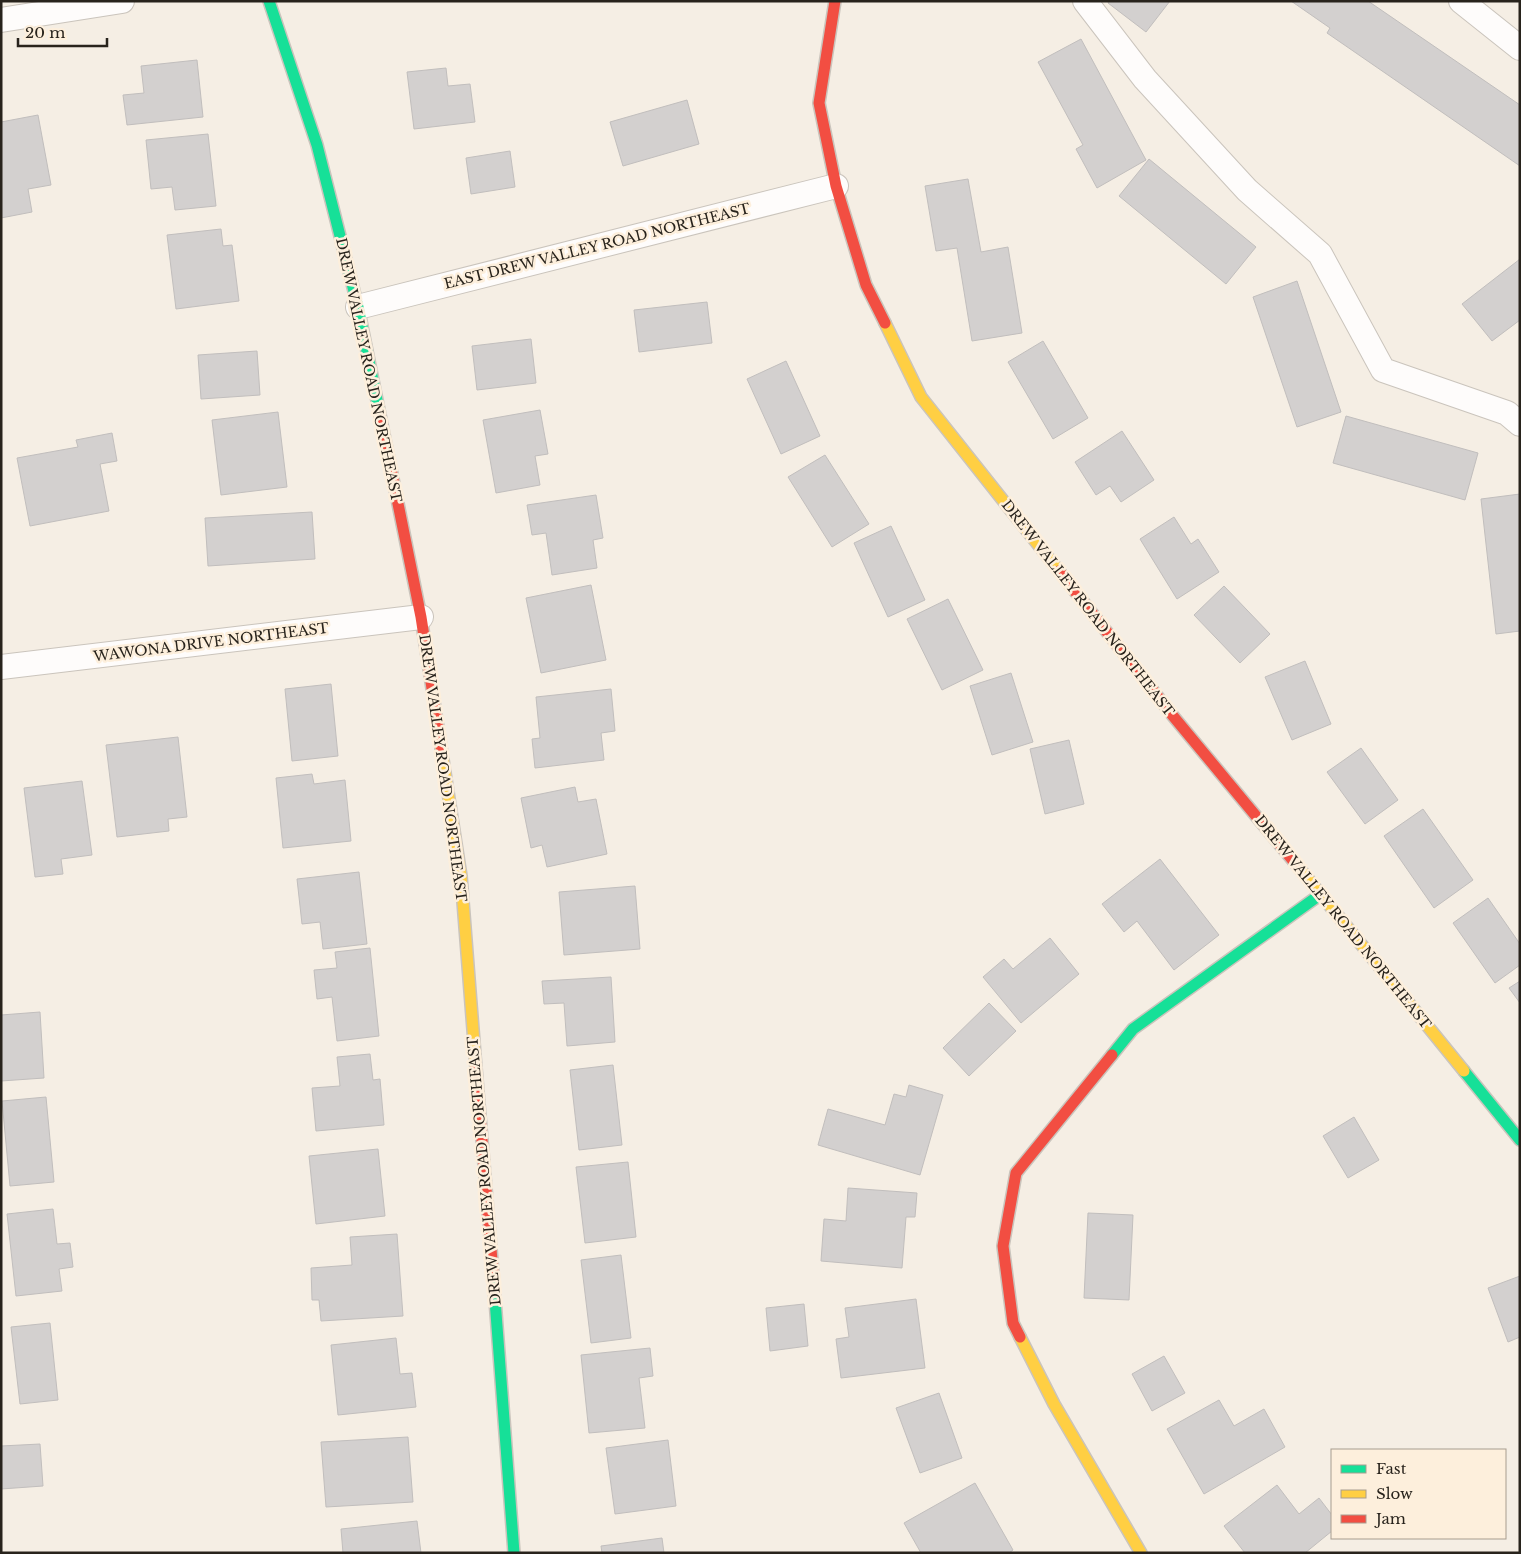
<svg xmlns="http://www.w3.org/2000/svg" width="1521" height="1554" font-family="'Libre Baskerville',serif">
  <rect width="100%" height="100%" fill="#f5eee4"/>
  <g fill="#d3d0cf" stroke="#c1bebd">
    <polygon points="1109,1 1170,1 1146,32 1108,3"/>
    <polygon points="1291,1 1368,1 1520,105 1520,166 1327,33 1330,28"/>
    <polygon points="1081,39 1146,160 1097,188 1076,149 1083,145 1038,62"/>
    <polygon points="197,60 203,117 127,125 123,95 144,93 141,66"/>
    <polygon points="446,68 448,86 470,84 475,122 414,129 407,72"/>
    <polygon points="687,100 699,144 623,166 610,122"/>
    <polygon points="38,115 51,185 28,189 32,212 1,218 1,122"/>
    <polygon points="208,134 216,206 175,210 172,187 151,189 146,140"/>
    <polygon points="510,151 515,187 471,194 466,158"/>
    <polygon points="1149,159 1256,247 1226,284 1119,196"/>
    <polygon points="968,179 981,252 1008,247 1022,333 972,341 957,248 936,251 925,186"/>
    <polygon points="221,229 223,246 232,245 239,301 176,309 167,235"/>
    <polygon points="1520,259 1520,320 1492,341 1462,304"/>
    <polygon points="1297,281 1341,412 1297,427 1253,297"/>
    <polygon points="707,302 712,343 639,352 634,310"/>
    <polygon points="531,339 536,383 477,390 472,346"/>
    <polygon points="1043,341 1088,418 1053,439 1008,362"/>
    <polygon points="257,351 260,395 201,399 198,355"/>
    <polygon points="786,361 820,436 781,454 747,379"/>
    <polygon points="540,410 548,454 535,456 540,485 496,493 483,420"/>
    <polygon points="278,412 287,487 221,495 212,420"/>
    <polygon points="1346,416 1478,453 1465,500 1333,463"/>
    <polygon points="1122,431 1154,480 1121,502 1110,486 1096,495 1075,462"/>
    <polygon points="112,433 117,461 100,464 109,511 30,526 17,458 78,447 76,440"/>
    <polygon points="825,455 869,524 832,547 788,477"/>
    <polygon points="1520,494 1520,631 1496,634 1481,499"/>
    <polygon points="596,495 603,538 593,540 597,568 552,575 546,533 532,535 527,505"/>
    <polygon points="312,512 315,559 208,566 205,518"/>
    <polygon points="1174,517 1191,544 1198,539 1219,572 1177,599 1140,539"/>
    <polygon points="891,526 925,600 888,617 854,543"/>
    <polygon points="591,585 606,660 541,673 526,598"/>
    <polygon points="1224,586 1270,634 1240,663 1194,615"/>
    <polygon points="948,599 983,670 942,690 907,619"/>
    <polygon points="1305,661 1331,724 1292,740 1265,677"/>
    <polygon points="1011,673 1033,742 992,755 970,686"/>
    <polygon points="331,684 338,756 292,761 285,689"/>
    <polygon points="611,689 615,731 601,733 604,760 535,768 532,739 540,738 536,697"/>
    <polygon points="178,737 187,817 168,819 169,831 117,837 106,745"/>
    <polygon points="1069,740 1084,804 1045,814 1030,749"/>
    <polygon points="1361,748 1398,800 1365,824 1327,772"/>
    <polygon points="312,774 314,784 345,780 351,841 283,848 276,778"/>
    <polygon points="82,781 92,855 61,859 63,874 35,877 24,788"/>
    <polygon points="575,787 578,802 596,799 607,854 547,867 542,845 531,848 521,798"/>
    <polygon points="1423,809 1473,880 1434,908 1384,836"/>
    <polygon points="1160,859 1219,935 1174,970 1137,921 1124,932 1102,904"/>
    <polygon points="359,872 367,944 323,949 320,922 302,924 297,879"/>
    <polygon points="635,886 640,949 564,955 559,892"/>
    <polygon points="1488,898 1520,944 1520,965 1495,983 1453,923"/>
    <polygon points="1050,938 1079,974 1021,1023 983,977 1004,959 1013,969"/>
    <polygon points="370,948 379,1036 337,1041 332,997 317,999 314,970 337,968 335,952"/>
    <polygon points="611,977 615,1042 567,1046 564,1003 544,1004 542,981"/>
    <polygon points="1520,981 1520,1003 1509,988"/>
    <polygon points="989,1003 1016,1031 969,1076 943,1048"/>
    <polygon points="40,1012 44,1078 1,1081 1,1015"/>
    <polygon points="370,1054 373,1080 380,1079 384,1125 316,1131 312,1088 340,1086 337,1057"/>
    <polygon points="613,1065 622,1145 579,1150 570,1070"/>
    <polygon points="909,1085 943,1095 920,1175 818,1145 828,1109 885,1125 894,1094 906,1097"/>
    <polygon points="46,1097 54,1182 10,1186 2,1101"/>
    <polygon points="1354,1117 1379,1160 1348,1178 1323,1136"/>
    <polygon points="378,1149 385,1216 316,1224 309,1156"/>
    <polygon points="628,1162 636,1237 585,1243 576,1167"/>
    <polygon points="848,1188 917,1193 915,1217 906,1217 902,1268 821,1261 824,1219 846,1221"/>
    <polygon points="53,1209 57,1244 70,1243 73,1267 59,1269 62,1291 16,1296 7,1214"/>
    <polygon points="1088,1213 1133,1215 1129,1300 1084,1298"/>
    <polygon points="397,1234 403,1316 321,1321 319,1300 312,1300 311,1268 352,1265 350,1237"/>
    <polygon points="621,1255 631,1338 591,1343 581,1260"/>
    <polygon points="1520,1276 1520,1337 1508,1342 1488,1288"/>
    <polygon points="916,1299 925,1368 841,1378 836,1339 849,1337 845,1308"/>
    <polygon points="804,1304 808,1346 770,1351 766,1308"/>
    <polygon points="50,1323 58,1400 20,1404 11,1327"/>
    <polygon points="396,1338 400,1374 412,1373 416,1407 338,1415 331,1345"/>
    <polygon points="650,1348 653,1376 639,1378 645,1428 589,1433 581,1355"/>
    <polygon points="1164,1356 1185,1393 1152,1411 1132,1374"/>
    <polygon points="939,1393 962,1458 920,1473 896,1408"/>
    <polygon points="1219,1400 1234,1426 1264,1409 1285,1447 1204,1494 1167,1429"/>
    <polygon points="408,1437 413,1502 326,1507 321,1442"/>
    <polygon points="668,1440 676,1506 615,1514 606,1448"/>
    <polygon points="40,1444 43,1486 1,1489 1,1446"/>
    <polygon points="975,1483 1013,1550 1009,1553 921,1553 904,1523"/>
    <polygon points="1277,1485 1299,1514 1319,1498 1332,1515 1332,1531 1305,1553 1245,1553 1224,1526"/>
    <polygon points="417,1521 421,1553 343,1553 341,1529"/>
    <polygon points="662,1538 664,1553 602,1553 601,1546"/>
  </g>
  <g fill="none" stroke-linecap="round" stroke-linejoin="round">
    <defs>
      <g id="street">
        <polyline points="1085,1 1145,79 1247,190 1320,254 1383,370 1507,413 1520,424"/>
        <polyline points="1461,1 1520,48"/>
        <polyline points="1,20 122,1"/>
        <polyline points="358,307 836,186"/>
        <polyline points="1,667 421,617"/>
      </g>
      <g id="fast">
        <polyline points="269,1 317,145 358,307 380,415"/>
        <polyline points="1112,1055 1133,1029 1321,894"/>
        <polyline points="1464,1071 1520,1140"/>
        <polyline points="493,1273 514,1553"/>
      </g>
      <g id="slow">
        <polyline points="885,323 921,397 1059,571"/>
        <polyline points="441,747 461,876 476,1068"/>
        <polyline points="1300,869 1464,1071"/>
        <polyline points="1020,1337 1054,1404 1141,1553"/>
      </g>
      <g id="jam">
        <polyline points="835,1 819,103 836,186 866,285 885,323"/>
        <polyline points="380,415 421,617 441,747"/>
        <polyline points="1059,571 1173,716 1300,869"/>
        <polyline points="476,1068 493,1273"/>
        <polyline points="1020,1337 1013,1323 1003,1246 1016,1173 1112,1055"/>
      </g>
    </defs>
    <use href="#street" stroke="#cac4bc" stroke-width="26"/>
    <use href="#fast" stroke="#cac4bc" stroke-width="14"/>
    <use href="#slow" stroke="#cac4bc" stroke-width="14"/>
    <use href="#jam" stroke="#cac4bc" stroke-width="14"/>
    <use href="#street" stroke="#fefcfb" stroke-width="24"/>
    <use href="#fast" stroke="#16e098" stroke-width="11"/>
    <use href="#slow" stroke="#ffcf43" stroke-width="11"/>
    <use href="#jam" stroke="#f24e42" stroke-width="11"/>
  </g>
  <g text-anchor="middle" stroke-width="5" stroke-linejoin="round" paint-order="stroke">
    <g font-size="14" fill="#28231c" stroke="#fdefdc">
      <text transform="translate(597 246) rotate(-14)" y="5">EAST DREW VALLEY ROAD NORTHEAST</text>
      <text transform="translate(369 370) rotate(78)" y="5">DREW VALLEY ROAD NORTHEAST</text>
      <text transform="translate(1088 608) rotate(52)" y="5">DREW VALLEY ROAD NORTHEAST</text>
      <text transform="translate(211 642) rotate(-7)" y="5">WAWONA DRIVE NORTHEAST</text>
      <text transform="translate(443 768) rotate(82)" y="5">DREW VALLEY ROAD NORTHEAST</text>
      <text transform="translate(1343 922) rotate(51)" y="5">DREW VALLEY ROAD NORTHEAST</text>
      <text transform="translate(484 1171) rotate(-95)" y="5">DREW VALLEY ROAD NORTHEAST</text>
    </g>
  </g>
  <rect width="1521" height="1554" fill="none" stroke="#28231c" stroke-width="5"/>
  <rect x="1331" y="1449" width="175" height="90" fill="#fdefdc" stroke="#a89d8f"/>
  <rect x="1341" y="1465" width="25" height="8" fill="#16e098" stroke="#a89d8f"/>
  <text x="1376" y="1474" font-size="15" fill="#28231c">Fast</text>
  <rect x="1341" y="1490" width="25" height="8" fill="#ffcf43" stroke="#a89d8f"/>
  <text x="1376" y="1499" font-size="15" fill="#28231c">Slow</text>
  <rect x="1341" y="1515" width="25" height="8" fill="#f24e42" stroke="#a89d8f"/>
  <text x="1376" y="1524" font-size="15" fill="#28231c">Jam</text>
  <path d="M18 38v8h89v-8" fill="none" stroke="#28231c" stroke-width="2.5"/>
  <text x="25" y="38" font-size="15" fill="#28231c" stroke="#fdefdc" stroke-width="4" paint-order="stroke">20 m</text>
</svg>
